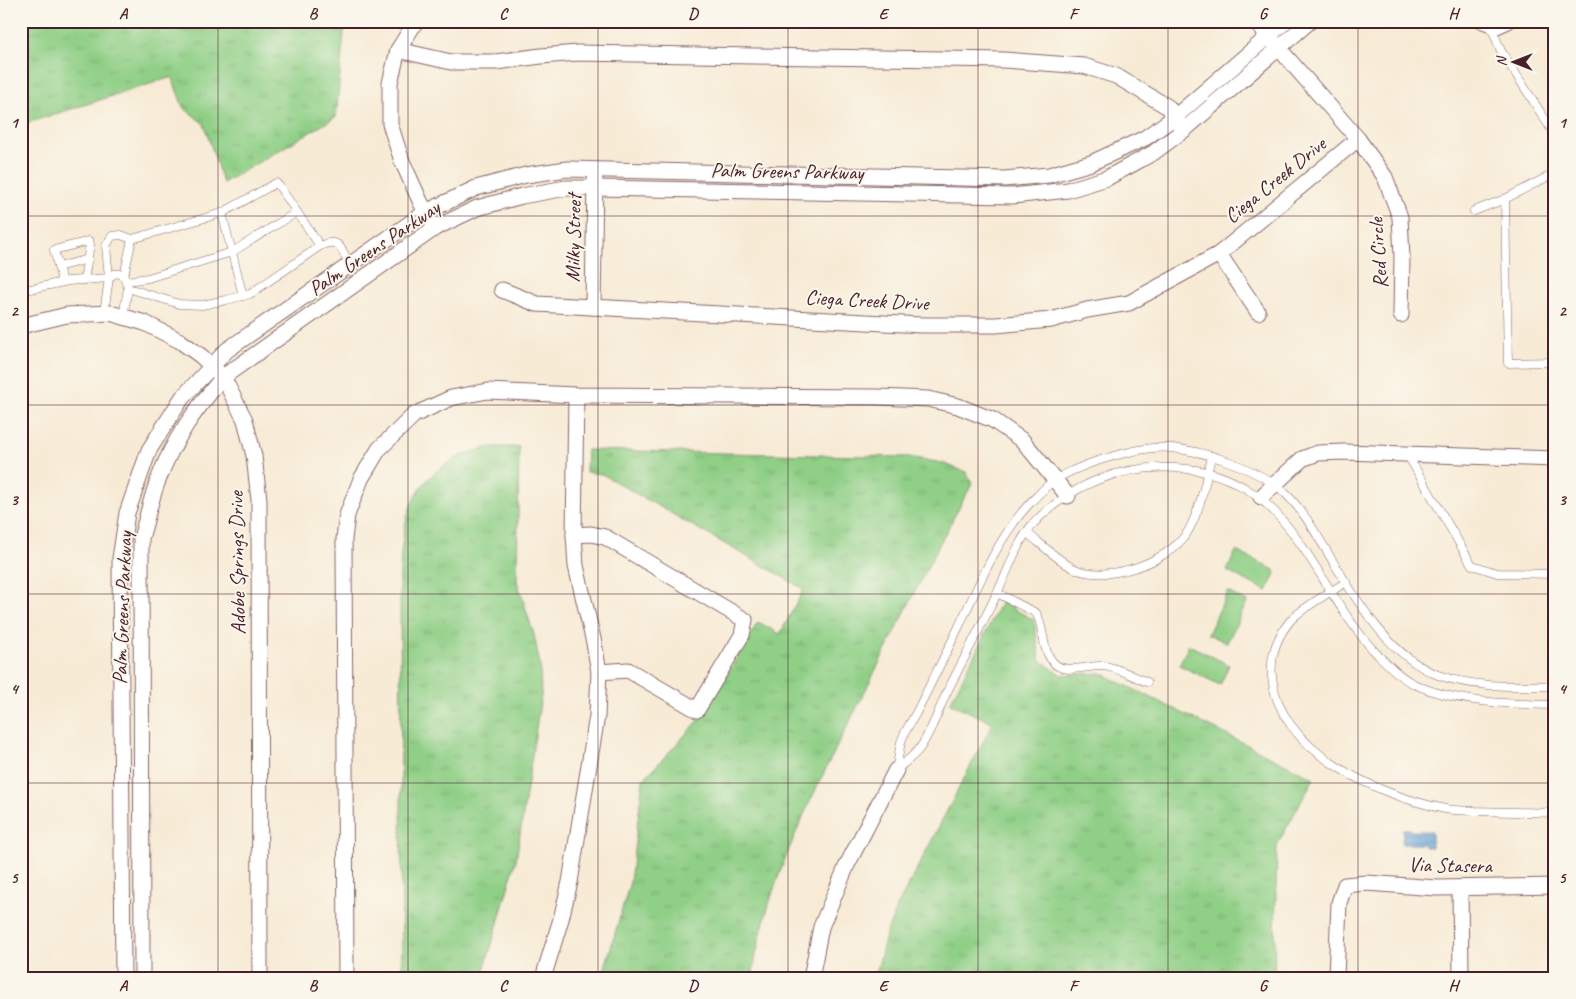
<svg xmlns="http://www.w3.org/2000/svg" width="1576" height="999" font-family="Caveat,sans-serif">
  <defs>
    <pattern id="grass-tufts" width="24" height="20" patternUnits="userSpaceOnUse" patternTransform="scale(1.25)"><rect width="24" height="20" fill="#8fcf86"/><path d="M3 7l-1-3M5 7V3M7 7l1-3M15 17l-1-3M17 17v-4M19 17l1-3" fill="none" stroke="#7db174"/></pattern>
    <pattern id="water-rules" width="6" height="5" patternUnits="userSpaceOnUse" patternTransform="scale(1.25)"><rect width="6" height="5" fill="#65a4d7"/><path d="M0 2.5h6" fill="none" stroke="#5585af"/></pattern>
  </defs>
  <rect width="100%" height="100%" fill="#fbf7ec"/>
  <filter id="ink" filterUnits="userSpaceOnUse"><feTurbulence type="fractalNoise" baseFrequency=".02" numOctaves="2"/><feDisplacementMap in="SourceGraphic" scale="10" xChannelSelector="R" yChannelSelector="G"/><feConvolveMatrix kernelMatrix="1 2 1 2 8 2 1 2 1" color-interpolation-filters="sRGB"/></filter>
  <filter id="wash" filterUnits="userSpaceOnUse"><feTurbulence type="fractalNoise" baseFrequency=".0096" numOctaves="4" result="noise"/><feDisplacementMap in="SourceGraphic" scale="20" xChannelSelector="R" yChannelSelector="G"/><feGaussianBlur stdDeviation="1.12" result="paint"/><feColorMatrix in="noise" values="0 0 0 0 0 0 0 0 0 0 0 0 0 0 0 0 0 1.4 0 .05"/><feComposite in="paint" operator="in"/></filter>
  <g filter="url(#wash)">
    <rect width="100%" height="100%" fill="#f7ebd6"/>
    <g fill="url(#grass-tufts)" stroke="#6c7758">
      <polygon points="21,21 345,21 336,117 223,183 204,124 183,107 172,77 21,125"/>
      <path d="M490,447H519L517,581L534,635L540,665L541,696L516,860L482,978H402L400,572C403,519 408,482 461,456C470,452 480,450 490,447Z"/>
      <path d="M587,450L909,457L942,463L966,472L972,484C933,554 898,626 862,697C817,787 767,876 752,978H602L630,882L643,780L703,716L758,622L780,634L804,589L602,474L586,472Z"/>
      <polygon points="1001,602 1034,620 1040,660 1061,675 1101,673 1314,778 1277,845 1274,978 875,978 887,932 898,905 993,723 950,703"/>
    </g>
    <g fill="#8fcf86" stroke="#6c7758">
      <polygon points="1236,551 1276,571 1267,591 1227,571"/>
      <polygon points="1228,592 1247,602 1227,643 1208,634"/>
      <polygon points="1189,645 1229,665 1220,685 1179,665"/>
    </g>
    <polygon fill="url(#water-rules)" stroke="#586281" points="1403,829 1409,829 1411,831 1432,831 1432,847 1425,847 1422,844 1402,844"/>
  </g>
  <g filter="url(#ink)">
    <g fill="none" stroke-linecap="round" stroke-linejoin="round">
      <defs>
        <g id="service">
          <polyline points="1490,24 1501,51 1555,135"/>
          <polyline points="1505,199 1508,363 1555,362"/>
          <polyline points="1474,211 1505,199 1555,173"/>
          <polyline points="222,213 243,296"/>
          <polyline points="58,267 88,259"/>
          <polyline points="124,276 132,239"/>
          <polyline points="127,281 148,278 232,252 297,212"/>
          <polyline points="62,282 54,250 89,241 90,244 84,280"/>
          <path d="M128,288L179,304L202,305L226,300L250,294L320,246C340,237 341,248 349,264"/>
          <polyline points="31,289 68,281 109,278 106,246 112,236 121,235 132,239 222,213 276,183 279,186 320,246"/>
          <path d="M104,313L109,278C114,273 117,272 124,276L128,288L123,317"/>
          <polyline points="1407,454 1472,565 1497,573 1555,574"/>
          <path d="M1027,533C1040,543 1059,561 1073,568C1106,584 1167,563 1187,533C1200,512 1206,480 1211,456"/>
          <path d="M1346,582C1331,592 1300,609 1290,621C1277,637 1270,657 1272,677C1280,754 1380,795 1445,809C1455,811 1465,810 1475,811C1502,812 1528,812 1555,813"/>
          <path d="M997,593L1036,613C1045,628 1041,647 1052,661C1063,676 1087,665 1103,666C1118,667 1134,677 1147,682"/>
          <path d="M896,770C898,761 899,751 901,742C904,732 911,722 916,713C928,689 940,665 952,641C974,596 996,538 1031,502C1038,495 1047,485 1055,480C1080,464 1143,444 1172,448C1207,452 1245,465 1274,484C1297,500 1315,531 1329,555C1355,598 1388,656 1438,675C1474,688 1517,686 1555,686"/>
          <path d="M896,770C904,763 914,756 920,748C931,732 938,712 946,694C964,658 983,623 1000,587C1010,566 1017,543 1032,525C1049,506 1076,488 1100,479C1131,467 1163,465 1196,470C1296,486 1316,592 1378,655C1389,665 1400,678 1414,684C1454,703 1510,704 1555,705"/>
        </g>
        <g id="minor">
          <polyline points="416,21 398,50 390,83 390,124 402,161 421,203 431,220"/>
          <polyline points="1255,21 1358,139 1385,177 1400,217 1402,257 1401,315"/>
          <polyline points="1483,21 1497,26 1508,21"/>
          <polyline points="398,50 451,62 496,62 541,56 578,53 1004,60 1084,66 1116,76 1168,107 1180,125"/>
          <polyline points="1219,254 1258,312"/>
          <polyline points="502,290 537,304 921,325 996,325 1051,320 1087,310 1129,303 1219,254 1358,139"/>
          <polyline points="593,307 595,179"/>
          <polyline points="21,326 67,315 110,313 145,323 180,341 201,356 223,377 245,420 254,456 259,500 260,978"/>
          <polyline points="1261,497 1302,459 1318,453 1344,452 1555,459"/>
          <polyline points="574,535 591,534 605,537 745,620 742,635 697,710 628,670 599,672"/>
          <polyline points="1460,888 1461,978"/>
          <polyline points="123,978 120,559 127,513 149,450 182,398 227,350 426,212 476,188 526,175 567,169 1004,179 1049,175 1091,163 1145,138 1175,117 1286,21"/>
          <path d="M142,978L141,538C147,519 151,497 159,478C174,438 196,409 223,377L435,228L477,208L522,196L566,188H595L1012,196L1068,190L1107,178L1153,153L1184,130L1310,21"/>
          <polyline points="346,978 344,539 347,515 361,479 379,449 414,415 451,398 488,391 576,395 877,397 928,399 958,406 993,420 1023,441 1068,496"/>
          <polyline points="543,978 561,919 570,882 597,716 599,672 594,643 576,566 574,535 576,395"/>
          <polyline points="811,978 821,927 847,865 896,770"/>
          <polyline points="1336,978 1339,903 1345,885 1366,883 1437,888 1555,886"/>
        </g>
      </defs>
      <use href="#service" stroke="#876667" stroke-width="9"/>
      <use href="#minor" stroke="#876667" stroke-width="17"/>
      <use href="#service" stroke="#fff" stroke-width="8"/>
      <use href="#minor" stroke="#fff" stroke-width="15"/>
    </g>
  </g>
  <path fill="none" stroke="#4a1f2b" stroke-width="1" stroke-opacity="0.55" d="M218,21V978M408,21V978M598,21V978M788,21V978M978,21V978M1168,21V978M1358,21V978M21,216H1555M21,405H1555M21,594H1555M21,783H1555"/>
  <g text-anchor="middle" stroke-width="4" stroke-linejoin="round" paint-order="stroke">
    <g font-size="21" fill="#4a1f2b" stroke="#fbf7ec">
      <text transform="translate(787 171) rotate(1)" y="7">Palm Greens Parkway</text>
      <text transform="translate(1275 180) rotate(-39)" y="7">Ciega Creek Drive</text>
      <text transform="translate(573 238) rotate(-89)" y="7">Milky Street</text>
      <text transform="translate(374 248) rotate(-34)" y="7">Palm Greens Parkway</text>
      <text transform="translate(1378 253) rotate(-94)" y="7">Red Circle</text>
      <text transform="translate(867 300) rotate(3)" y="7">Ciega Creek Drive</text>
      <text transform="translate(237 563) rotate(-91)" y="7">Adobe Springs Drive</text>
      <text transform="translate(122 608) rotate(-88)" y="7">Palm Greens Parkway</text>
      <text transform="translate(1450 865) rotate(1)" y="7">Via Stasera</text>
    </g>
  </g>
  <rect width="1576" height="999" fill="none" stroke="#fbf7ec" stroke-width="55"/>
  <g transform="translate(1514 62) rotate(270)" stroke="#fbf7ec" stroke-width="4" paint-order="stroke">
  <path d="M0-4L9 19L0 12L-9 19Z" fill="#4a1f2b"/>
  <text y="-8" font-size="14" font-weight="bold" text-anchor="middle" fill="#4a1f2b">N</text>
  </g>
  <rect x="28" y="28" width="1520" height="944" fill="none" stroke="#4a1f2b" stroke-width="2"/>
  <g font-size="16" text-anchor="middle" font-weight="bold" fill="#4a1f2b">
    <text x="123" y="19">A</text>
    <text x="313" y="19">B</text>
    <text x="503" y="19">C</text>
    <text x="693" y="19">D</text>
    <text x="883" y="19">E</text>
    <text x="1073" y="19">F</text>
    <text x="1263" y="19">G</text>
    <text x="1453" y="19">H</text>
    <text x="14" y="128">1</text>
    <text x="1562" y="128">1</text>
    <text x="14" y="316">2</text>
    <text x="1562" y="316">2</text>
    <text x="14" y="505">3</text>
    <text x="1562" y="505">3</text>
    <text x="14" y="694">4</text>
    <text x="1562" y="694">4</text>
    <text x="14" y="883">5</text>
    <text x="1562" y="883">5</text>
    <text x="123" y="991">A</text>
    <text x="313" y="991">B</text>
    <text x="503" y="991">C</text>
    <text x="693" y="991">D</text>
    <text x="883" y="991">E</text>
    <text x="1073" y="991">F</text>
    <text x="1263" y="991">G</text>
    <text x="1453" y="991">H</text>
  </g>
</svg>
